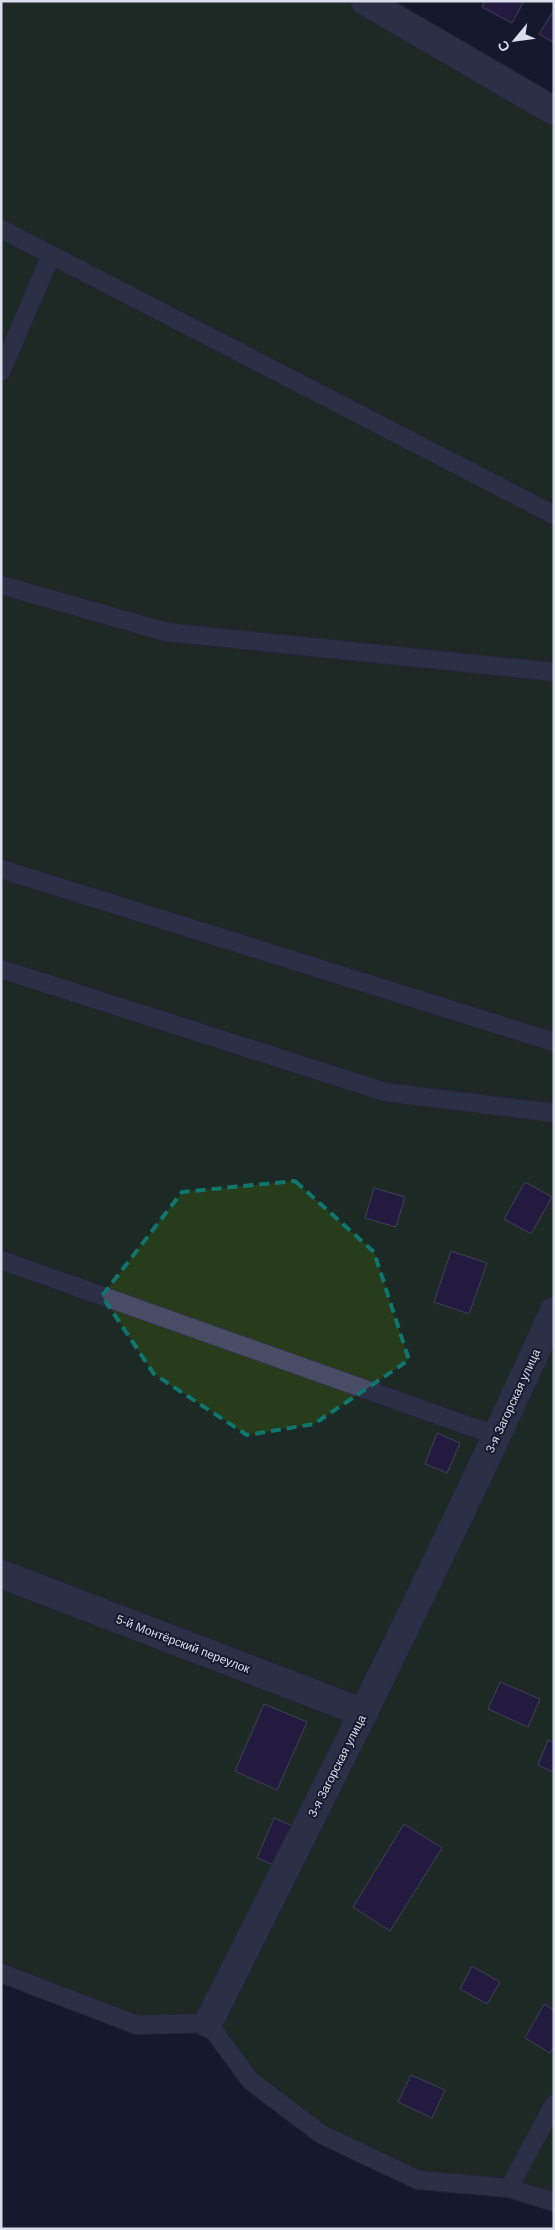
<svg xmlns="http://www.w3.org/2000/svg" width="555" height="2230" font-family="Arial,sans-serif">
  <rect width="100%" height="100%" fill="#161a2e"/>
  <polygon fill="#273c1b" points="1,1 365,1 554,111 554,2202 418,2180 321,2134 251,2081 207,2023 137,2025 1,1973"/>
  <g fill="#341d56" stroke="#716982">
    <polygon points="485,1 524,1 512,23 482,7"/>
    <polygon points="554,10 554,43 539,34"/>
    <polygon points="525,1182 552,1197 531,1234 504,1219"/>
    <polygon points="374,1188 405,1197 396,1227 365,1218"/>
    <polygon points="451,1251 487,1263 469,1314 434,1302"/>
    <polygon points="437,1433 460,1443 447,1473 425,1464"/>
    <polygon points="500,1682 540,1699 528,1727 488,1709"/>
    <polygon points="264,1704 307,1722 277,1790 235,1771"/>
    <polygon points="548,1740 554,1743 553,1772 538,1765"/>
    <polygon points="274,1818 295,1827 279,1867 257,1858"/>
    <polygon points="404,1824 442,1848 390,1931 353,1907"/>
    <polygon points="472,1966 500,1982 487,2004 460,1989"/>
    <polygon points="544,2004 554,2010 554,2046 550,2053 525,2038"/>
    <polygon points="411,2075 445,2090 432,2118 398,2102"/>
  </g>
  <g fill="none" stroke-linecap="round" stroke-linejoin="round">
    <defs>
      <g id="lane">
        <polyline points="1,229 554,515"/>
        <polyline points="1,372 51,255"/>
        <polyline points="1,585 166,632 554,672"/>
        <polyline points="1,869 554,1042"/>
        <polyline points="1,969 385,1092 554,1113"/>
        <polyline points="1,1260 497,1436"/>
        <polyline points="1,1973 137,2025 208,2023 251,2081 321,2134 418,2180 509,2188 554,2202"/>
        <polyline points="509,2188 554,2104"/>
      </g>
      <g id="street">
        <polyline points="365,1 554,111"/>
        <polyline points="1,1574 364,1713"/>
        <path d="M208,2023C327,1787 445,1552 554,1311"/>
      </g>
    </defs>
    <use href="#lane" stroke="#333545" stroke-width="20"/>
    <use href="#street" stroke="#333545" stroke-width="30"/>
    <use href="#lane" stroke="#484d65" stroke-width="18"/>
    <use href="#street" stroke="#484d65" stroke-width="28"/>
  </g>
  <path d="M0 0H555V2230H0ZM295,1181L374,1252L409,1360L314,1424L247,1435L154,1374L102,1296L182,1192Z" fill="#161a2e" fill-opacity=".55" fill-rule="evenodd"/>
  <path fill="none" stroke="#0f766e" stroke-width="4" stroke-dasharray="10 6" stroke-linejoin="round" d="M295,1181L374,1252L409,1360L314,1424L247,1435L154,1374L102,1296L182,1192Z"/>
  <g text-anchor="middle" stroke-width="4" stroke-linejoin="round" paint-order="stroke">
    <g font-size="12" fill="#dadeec" stroke="#161a2e">
      <text transform="translate(513 1401) rotate(-65)" y="4">3-я Загорская улица</text>
      <text transform="translate(183 1644) rotate(21)" y="4">5-й Монтёрский переулок</text>
      <text transform="translate(337 1766) rotate(-63)" y="4">3-я Загорская улица</text>
    </g>
  </g>
  <rect width="555" height="2230" fill="none" stroke="#dadeec" stroke-width="5"/>
  <g transform="translate(515 40) rotate(241)" stroke="#161a2e" stroke-width="4" paint-order="stroke">
  <path d="M0-4L9 19L0 12L-9 19Z" fill="#dadeec"/>
  <text y="-8" font-size="14" font-weight="bold" text-anchor="middle" fill="#dadeec">С</text>
  </g>
</svg>
